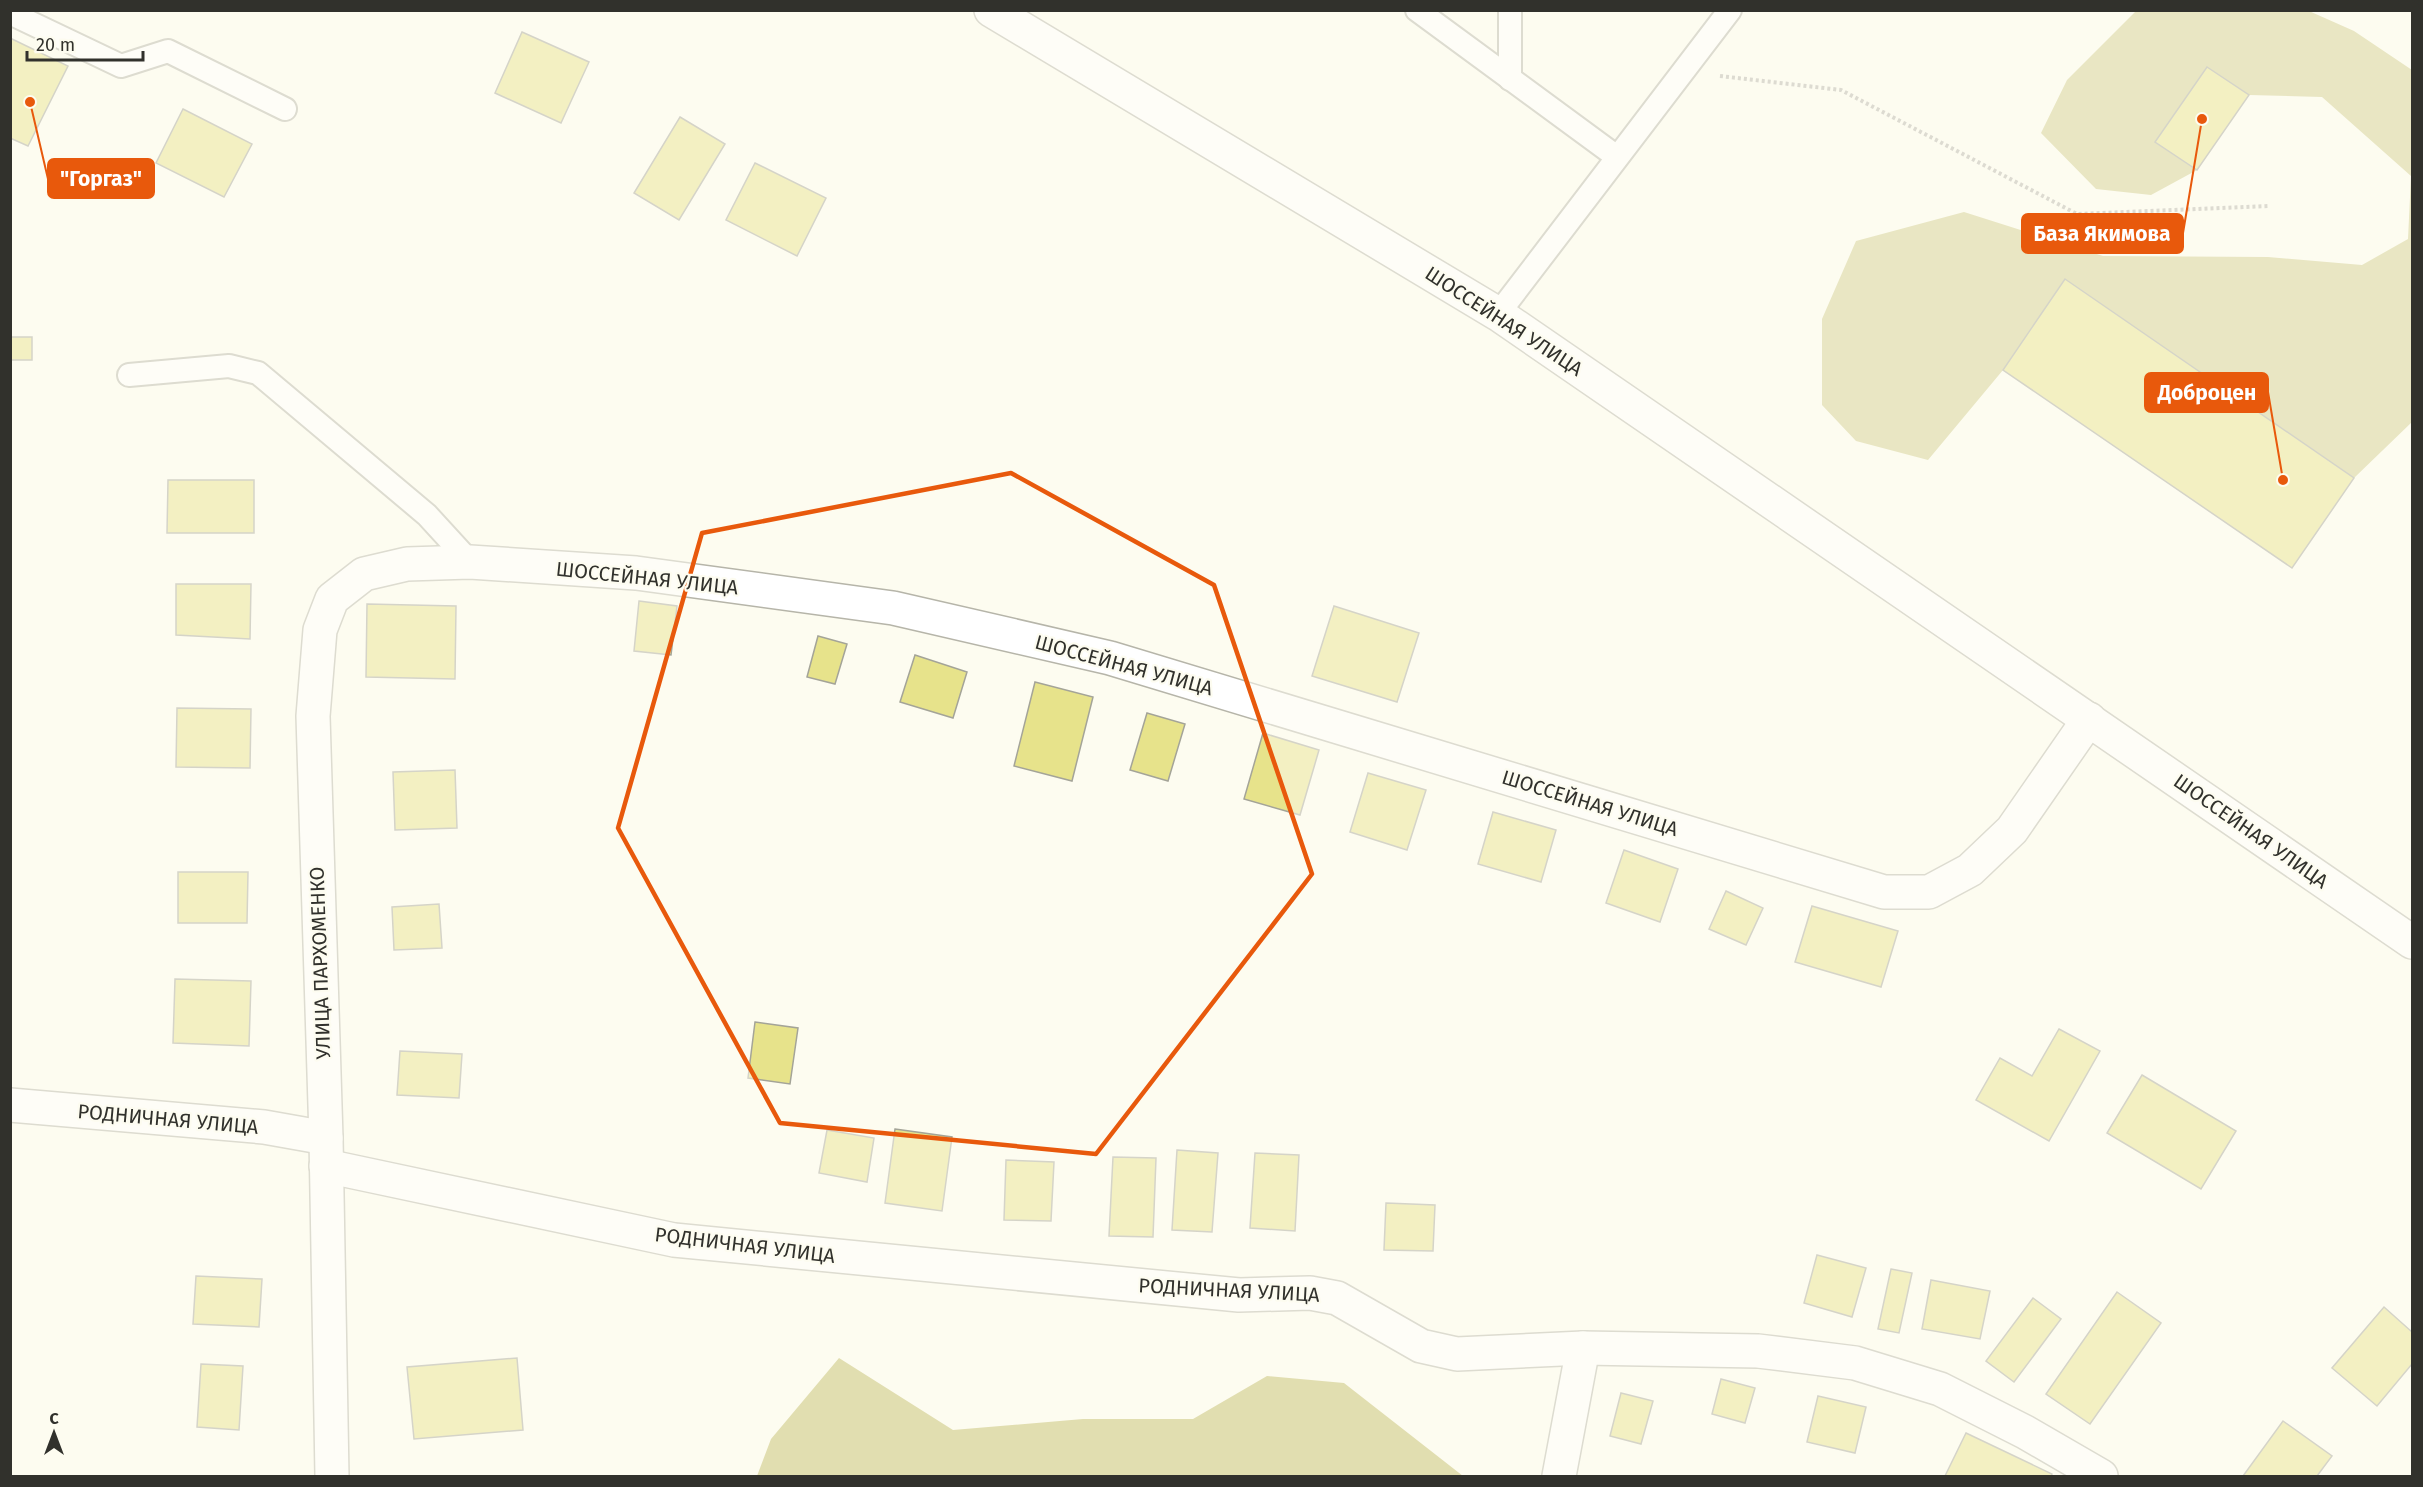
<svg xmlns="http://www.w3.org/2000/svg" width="2423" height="1487" font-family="'Fira Sans',sans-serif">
  <rect width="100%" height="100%" fill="#fdfcf0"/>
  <polygon fill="#d0cd8c" points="2136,11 2309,11 2354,31 2412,70 2412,422 2354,478 2066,280 2003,370 1928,460 1856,441 1822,405 1822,319 1856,241 1964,212 2103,256 2268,257 2362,265 2408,239 2411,176 2322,97 2249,95 2207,67 2155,142 2197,170 2151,195 2096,189 2041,133 2067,80"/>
  <polygon fill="#bfba63" points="839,1358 953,1430 1083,1419 1193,1419 1267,1376 1344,1383 1463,1476 757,1476 771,1439"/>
  <g fill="#e7e38b" stroke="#a4a498" stroke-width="1.5">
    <polygon points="522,32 589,62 561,123 495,93"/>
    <polygon points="10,38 68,66 28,146 10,138"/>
    <polygon points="2207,67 2249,95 2197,170 2155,142"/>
    <polygon points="183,109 252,144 224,197 156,163"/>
    <polygon points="680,117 725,144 679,220 634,193"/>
    <polygon points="755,163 826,198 797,256 726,220"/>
    <polygon points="2065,279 2354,478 2292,568 2003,370"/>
    <rect x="10" y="337" width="22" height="23"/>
    <polygon points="168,480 254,480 254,533 167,533"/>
    <polygon points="176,584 251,584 250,639 176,635"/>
    <polygon points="639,601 677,606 671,655 634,651"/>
    <polygon points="367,604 456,606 455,679 366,677"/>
    <polygon points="1334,606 1419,633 1397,702 1312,676"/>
    <polygon points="818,636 847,644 835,684 807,677"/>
    <polygon points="915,655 967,672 953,718 900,702"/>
    <polygon points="1035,682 1093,697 1072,781 1014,766"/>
    <polygon points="177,708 251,709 250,768 176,767"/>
    <polygon points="1147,713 1185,724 1168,781 1130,770"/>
    <polygon points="1263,733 1319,750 1300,815 1244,799"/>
    <polygon points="455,770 457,828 395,830 393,772"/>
    <polygon points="1368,773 1426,790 1407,850 1350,832"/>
    <polygon points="1493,812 1556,830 1541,882 1478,864"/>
    <polygon points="1624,850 1678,869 1660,922 1606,903"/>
    <polygon points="178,872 248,872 247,923 178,923"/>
    <polygon points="1726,891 1763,908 1746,945 1709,929"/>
    <polygon points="439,904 442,948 394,950 392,907"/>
    <polygon points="1812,906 1898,931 1881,987 1795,962"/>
    <polygon points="175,979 251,981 249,1046 173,1043"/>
    <polygon points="755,1022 798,1028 790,1084 748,1078"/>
    <polygon points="2059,1029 2100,1051 2049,1141 1976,1100 2000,1058 2032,1076"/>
    <polygon points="400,1051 462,1054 459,1098 397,1095"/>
    <polygon points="2142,1075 2236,1131 2201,1189 2107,1133"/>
    <polygon points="895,1129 952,1137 942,1211 885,1203"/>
    <polygon points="827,1130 874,1138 867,1182 819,1173"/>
    <polygon points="1177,1150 1218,1153 1212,1232 1172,1230"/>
    <polygon points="1255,1153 1299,1155 1295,1231 1250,1228"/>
    <polygon points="1113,1157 1156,1158 1153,1237 1109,1236"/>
    <polygon points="1006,1160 1054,1162 1051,1221 1004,1220"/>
    <polygon points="1386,1203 1435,1205 1433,1251 1384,1250"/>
    <polygon points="1817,1255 1866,1268 1852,1317 1804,1303"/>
    <polygon points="1891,1269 1912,1273 1899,1333 1878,1329"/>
    <polygon points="196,1276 262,1279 259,1327 193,1324"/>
    <polygon points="1931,1280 1990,1291 1980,1339 1922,1329"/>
    <polygon points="2117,1292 2161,1323 2090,1424 2046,1394"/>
    <polygon points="2033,1298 2061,1319 2014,1382 1986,1361"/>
    <polygon points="2384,1307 2412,1332 2412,1364 2377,1406 2332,1368"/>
    <polygon points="517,1358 523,1430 414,1439 407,1367"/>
    <polygon points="201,1364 243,1366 239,1430 197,1427"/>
    <polygon points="1721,1379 1755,1388 1745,1423 1712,1414"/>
    <polygon points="1621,1393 1653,1401 1641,1444 1610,1436"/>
    <polygon points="1818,1396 1866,1407 1855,1453 1807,1442"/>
    <polygon points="2283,1421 2332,1456 2317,1476 2243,1476"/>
    <polygon points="1966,1433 2052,1474 2051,1476 1945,1476"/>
  </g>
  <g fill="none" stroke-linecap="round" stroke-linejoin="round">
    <defs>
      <g id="lane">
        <polyline points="1417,10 1617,157"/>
        <polyline points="1510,10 1510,79"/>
        <polyline points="10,13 121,66 168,51 285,109"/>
        <polyline points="1498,314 1730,10"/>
        <polyline points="129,375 229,366 258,373 427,515 470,562"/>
      </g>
      <g id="street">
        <polyline points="10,1105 264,1127 326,1138"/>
        <polyline points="326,1166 674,1240 1239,1295 1310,1293 1337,1298 1421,1346 1457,1354 1583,1348 1758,1351 1855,1363 1940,1389 2025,1432 2101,1476"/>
        <polyline points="332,1476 326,1138 313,716 320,630 332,599 364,574 407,564 470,562 636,573 893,608 1110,658 1884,892 1929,892 1970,870 2012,830 2089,719"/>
        <polyline points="1559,1476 1583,1348"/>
      </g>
      <polyline id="secondary" points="991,10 1498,314 2412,942"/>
    </defs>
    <use href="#lane" stroke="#b6b5a9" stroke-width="26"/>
    <use href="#street" stroke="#b6b5a9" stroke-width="36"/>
    <use href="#secondary" stroke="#b6b5a9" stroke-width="36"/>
    <polyline stroke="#b5b4ab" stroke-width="4" stroke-dasharray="3 3" stroke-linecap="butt" points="1720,76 1841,90 2077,214 2268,206"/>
    <use href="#lane" stroke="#fff" stroke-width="22"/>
    <use href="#street" stroke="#fff" stroke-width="33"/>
    <use href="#secondary" stroke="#fff" stroke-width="33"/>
  </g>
  <path d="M0 0H2423V1487H0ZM1011,473L1214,585L1312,874L1096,1154L780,1123L618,828L702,533Z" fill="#fdfcf0" fill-opacity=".55" fill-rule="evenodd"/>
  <path fill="none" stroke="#e8590c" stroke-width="4.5" stroke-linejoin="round" d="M1011,473L1214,585L1312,874L1096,1154L780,1123L618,828L702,533Z"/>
  <g text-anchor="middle" stroke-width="4.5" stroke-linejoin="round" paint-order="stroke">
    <g font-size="20" fill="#31312c" stroke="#fdfcf0">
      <text transform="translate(1504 321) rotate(33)" y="7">ШОССЕЙНАЯ УЛИЦА</text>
      <text transform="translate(647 578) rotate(6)" y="7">ШОССЕЙНАЯ УЛИЦА</text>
      <text transform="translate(1124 665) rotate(15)" y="7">ШОССЕЙНАЯ УЛИЦА</text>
      <text transform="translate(1590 803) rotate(17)" y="7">ШОССЕЙНАЯ УЛИЦА</text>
      <text transform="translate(2251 831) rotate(35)" y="7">ШОССЕЙНАЯ УЛИЦА</text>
      <text transform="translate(320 963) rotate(-92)" y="7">УЛИЦА ПАРХОМЕНКО</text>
      <text transform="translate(168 1119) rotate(5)" y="7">РОДНИЧНАЯ УЛИЦА</text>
      <text transform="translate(745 1245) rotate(7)" y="7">РОДНИЧНАЯ УЛИЦА</text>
      <text transform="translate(1229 1290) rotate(3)" y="7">РОДНИЧНАЯ УЛИЦА</text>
    </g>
  </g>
  <path fill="none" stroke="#e8590c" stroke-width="2" d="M30 102L48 179M2202 119L2183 233M2283 480L2268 392"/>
  <g fill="#e8590c" stroke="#fdfcf0" stroke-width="2">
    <circle cx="30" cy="102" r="6"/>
    <circle cx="2202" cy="119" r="6"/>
    <circle cx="2283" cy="480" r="6"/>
  </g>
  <g fill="#e8590c" stroke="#e8590c" stroke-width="2">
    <rect x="48" y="159" width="106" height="39" rx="6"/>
    <rect x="2022" y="214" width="161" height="39" rx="6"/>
    <rect x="2145" y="373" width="123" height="39" rx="6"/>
  </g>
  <g font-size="21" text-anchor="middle" font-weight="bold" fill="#fff">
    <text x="101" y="186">"Горгаз"</text>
    <text x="2102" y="241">База Якимова</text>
    <text x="2207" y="400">Доброцен</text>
  </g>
  <rect width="2423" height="1487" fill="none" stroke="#31312c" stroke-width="24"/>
  <g transform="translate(54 1433)" stroke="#fdfcf0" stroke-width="4.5" paint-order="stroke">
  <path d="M0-4.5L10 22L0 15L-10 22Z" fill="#31312c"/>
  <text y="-9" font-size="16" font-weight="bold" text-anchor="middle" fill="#31312c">С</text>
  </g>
  <path d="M27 51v9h116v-9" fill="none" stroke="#31312c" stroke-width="3"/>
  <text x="36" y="51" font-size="18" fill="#31312c" stroke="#fdfcf0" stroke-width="4.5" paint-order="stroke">20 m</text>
</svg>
